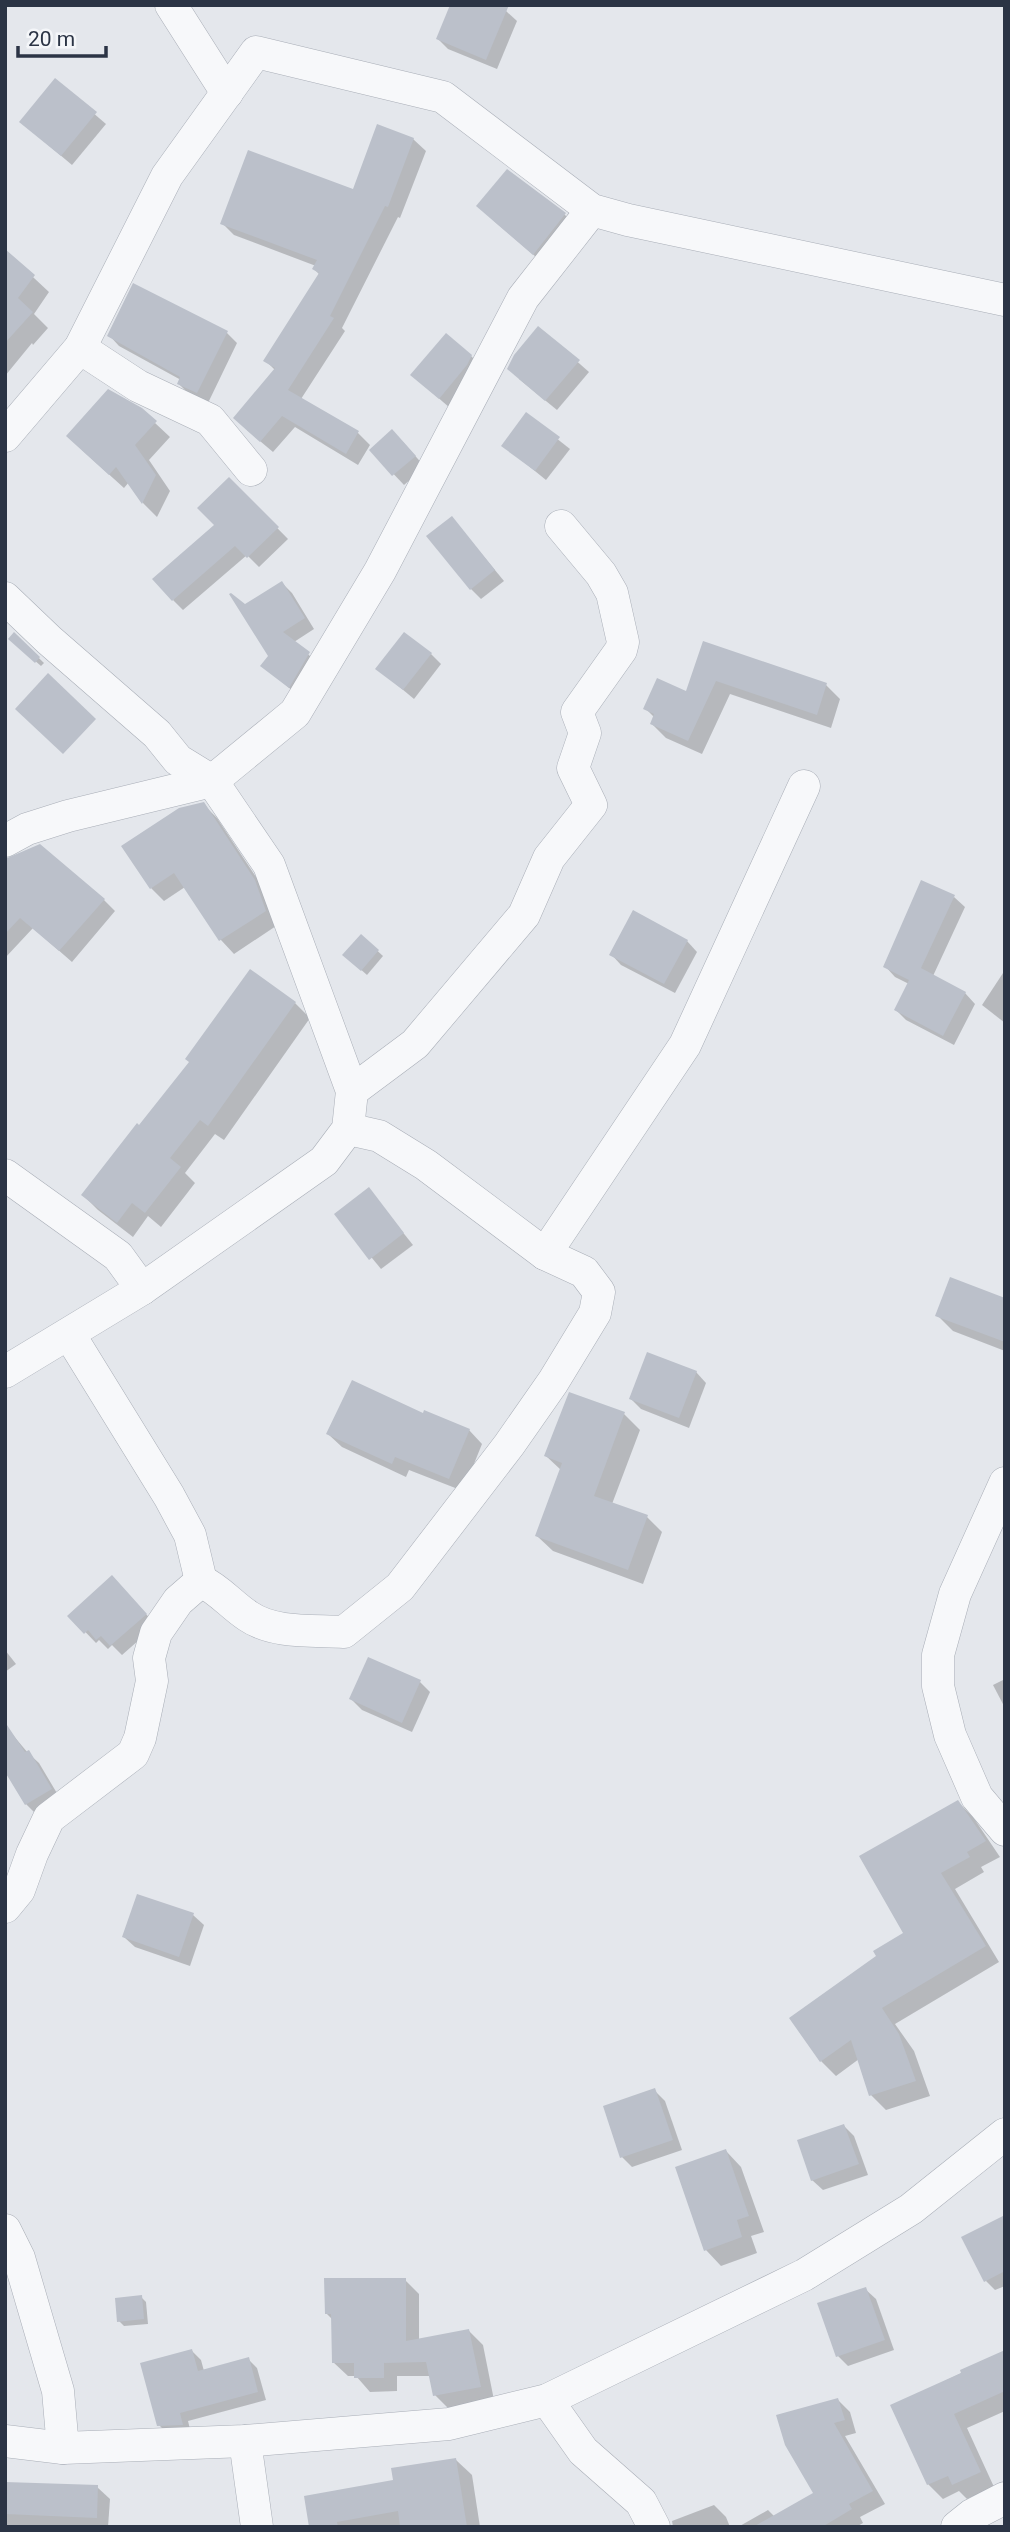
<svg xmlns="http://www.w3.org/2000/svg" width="1010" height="2532" font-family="Roboto,sans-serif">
  <rect width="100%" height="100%" fill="#e4e7ec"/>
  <g fill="#0003">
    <polygon points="506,11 517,21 497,69 448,49 438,39"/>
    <polygon points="56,81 106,124 72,165 21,122"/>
    <polygon points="413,139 426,151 400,218 398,217 342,328 345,331 301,399 358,433 370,445 358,465 295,427 273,452 247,430 276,371 265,360 320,275 314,269 316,266 234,235 222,223 354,191"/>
    <polygon points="508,171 565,215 580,230 550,269 494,221"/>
    <polygon points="5,251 49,292 34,314 48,328 33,345 32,343 5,376"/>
    <polygon points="539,328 589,372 557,410 519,379"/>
    <polygon points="227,333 237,343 208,403 189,394 179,384 181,380 119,346 109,335"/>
    <polygon points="471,356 482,367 450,408 412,375"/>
    <polygon points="527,415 570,449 546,480 504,446"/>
    <polygon points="155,423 170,437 149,460 170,491 157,517 143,503 129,482 124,488 82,450"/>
    <polygon points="403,442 425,467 404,485 371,450"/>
    <polygon points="229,479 288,539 259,567 247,555 183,610 173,600 217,525"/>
    <polygon points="452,518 504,581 481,599 471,589"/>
    <polygon points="282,583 292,593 314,629 294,642 319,664 300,697 263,666 270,656 245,606"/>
    <polygon points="14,634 44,663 41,666 10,639"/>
    <polygon points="704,643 826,685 840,699 831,728 730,694 702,754 666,738 652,724 655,718 645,708 687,693"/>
    <polygon points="431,654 441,664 414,699 378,669"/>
    <polygon points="203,804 217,818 268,895 279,924 234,954 221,940 185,887 164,901 151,888"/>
    <polygon points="5,864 104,900 115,911 72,962 33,928 5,958"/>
    <polygon points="954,897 965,907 933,976 965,993 975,1004 954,1045 906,1020 896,1010 909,984 895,977 885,966"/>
    <polygon points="361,936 383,956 367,975 349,959"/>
    <polygon points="687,941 697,952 675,993 621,965 611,954"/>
    <polygon points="1005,970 1005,1023 982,1005"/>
    <polygon points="295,1003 310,1018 224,1140 215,1134 185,1173 195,1183 161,1227 148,1216 133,1237 98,1210 83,1195 140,1127"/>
    <polygon points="369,1190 413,1245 381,1269 336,1214"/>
    <polygon points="1005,1300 1005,1351 953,1331 937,1315"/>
    <polygon points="696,1372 706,1383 689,1428 641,1409 631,1399"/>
    <polygon points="624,1414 640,1430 612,1504 647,1517 662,1532 643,1584 553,1551 537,1536 561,1470 546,1456"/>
    <polygon points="424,1416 469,1430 482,1444 463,1491 409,1470 406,1477 342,1447 328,1434"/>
    <polygon points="122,1588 156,1625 122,1655 112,1645 108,1649 99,1640 96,1643 70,1616"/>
    <polygon points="5,1650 16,1664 5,1672"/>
    <polygon points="1005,1679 1005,1708 993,1685"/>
    <polygon points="420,1682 430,1692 412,1732 362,1710 351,1699"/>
    <polygon points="7,1728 28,1753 39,1763 61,1800 36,1814 26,1804 9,1774 5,1777 5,1729"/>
    <polygon points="958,1802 973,1817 1000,1857 981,1867 984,1872 955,1889 999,1962 895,2024 914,2051 930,2096 886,2110 871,2095 859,2059 836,2076 821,2061 878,1957 905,1934"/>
    <polygon points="193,1915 204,1925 190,1966 135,1947 124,1937"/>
    <polygon points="654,2090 665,2101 682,2150 632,2167 622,2157"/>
    <polygon points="844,2126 854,2136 868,2175 823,2190 812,2180"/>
    <polygon points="726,2151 741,2167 764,2232 751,2236 757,2253 721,2266 706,2250"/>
    <polygon points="1005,2217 1005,2286 995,2290 986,2281"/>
    <polygon points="405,2280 419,2294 419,2341 469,2331 483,2345 494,2400 449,2409 435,2395 431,2376 397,2376 397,2391 370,2392 356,2376 348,2376 333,2362 333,2320 326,2313"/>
    <polygon points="865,2289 876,2299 894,2350 848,2366 838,2356"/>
    <polygon points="141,2297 146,2302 148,2324 124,2326 119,2321"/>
    <polygon points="192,2351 201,2360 204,2371 248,2359 257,2368 266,2400 188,2421 191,2433 168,2434 159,2425"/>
    <polygon points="1005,2352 1005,2411 967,2428 994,2487 967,2499 959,2491 943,2499 928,2484 893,2406"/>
    <polygon points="838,2400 850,2412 856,2433 845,2436 885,2504 860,2517 863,2523 856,2527 738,2527 768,2510 775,2517 816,2493"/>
    <polygon points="456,2460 472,2475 480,2527 311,2527 395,2482"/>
    <polygon points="5,2483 97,2487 110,2499 108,2527 5,2527"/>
    <polygon points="714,2505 726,2517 730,2527 673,2527 672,2521"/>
  </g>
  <g fill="#bbc0ca">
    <polygon points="450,5 509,5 486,60 436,39"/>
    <polygon points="55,78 97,112 61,156 19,122"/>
    <polygon points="377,124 414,138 388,207 385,206 330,316 334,318 288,390 359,431 346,454 282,416 260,442 233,418 275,368 263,361 319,273 312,269 317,260 220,224 248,150 353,189"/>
    <polygon points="507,169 566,213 533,255 476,206"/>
    <polygon points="5,249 35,275 18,298 33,312 5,343"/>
    <polygon points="133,283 228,331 197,393 177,384 180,377 107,336"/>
    <polygon points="538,326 580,360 545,401 507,369 514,355"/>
    <polygon points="446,333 472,355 467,365 439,399 410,375"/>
    <polygon points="108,389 142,408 157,421 135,445 156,475 142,504 116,467 109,475 66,436"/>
    <polygon points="526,412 560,437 535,471 501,446"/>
    <polygon points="392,429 416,456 392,476 369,450"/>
    <polygon points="229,477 279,527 247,558 235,546 172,601 152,579 214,525 197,508"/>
    <polygon points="452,516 495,570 470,590 426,536"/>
    <polygon points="282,581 305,618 283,632 310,652 289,688 260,666 268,656 229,594 231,593 245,604"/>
    <polygon points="14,632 40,657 35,663 8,639"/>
    <polygon points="404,632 432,653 403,690 375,669"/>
    <polygon points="703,641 827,683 817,715 716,681 688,741 650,724 654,714 643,709 657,678 686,691"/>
    <polygon points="48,673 96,719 63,754 15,709"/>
    <polygon points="204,802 255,880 266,911 219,941 174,873 150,889 121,846 179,808"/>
    <polygon points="40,844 105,899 59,951 20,918 5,934 5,859"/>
    <polygon points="921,880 955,895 921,968 966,992 943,1036 894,1010 909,980 883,967"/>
    <polygon points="633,910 688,940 664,984 609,955"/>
    <polygon points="361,934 379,950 361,971 342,955"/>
    <polygon points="250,969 296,1002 208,1126 200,1120 170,1158 181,1167 145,1213 132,1203 117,1223 81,1195 137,1123 139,1125 189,1062 185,1059"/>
    <polygon points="369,1187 404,1233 369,1260 334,1214"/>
    <polygon points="950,1277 1005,1298 1005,1342 935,1316"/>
    <polygon points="647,1352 697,1371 679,1418 629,1399"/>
    <polygon points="352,1380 423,1413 424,1410 470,1429 449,1479 395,1457 392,1464 326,1434"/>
    <polygon points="569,1392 625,1412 594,1496 648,1515 628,1570 535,1536 562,1463 544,1456"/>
    <polygon points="112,1575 147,1614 110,1646 101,1636 96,1640 88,1630 84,1634 67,1616"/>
    <polygon points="368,1657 421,1680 402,1723 349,1699"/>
    <polygon points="5,1722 25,1752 29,1750 52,1789 25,1805 5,1772"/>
    <polygon points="958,1800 986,1841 967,1852 970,1857 941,1873 986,1946 882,2008 899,2034 916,2081 869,2096 851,2040 820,2062 789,2018 876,1956 873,1951 903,1933 859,1856"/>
    <polygon points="137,1894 194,1913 179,1957 122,1937"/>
    <polygon points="655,2088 673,2140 620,2158 603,2106"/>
    <polygon points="844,2124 859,2164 811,2181 797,2140"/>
    <polygon points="726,2149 749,2216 737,2220 742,2237 704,2251 675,2167"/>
    <polygon points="1005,2215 1005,2271 984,2282 961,2237"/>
    <polygon points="324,2278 406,2278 406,2341 469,2329 481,2387 433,2396 426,2362 384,2363 384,2378 354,2378 354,2363 332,2363 331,2314 325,2314"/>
    <polygon points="866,2287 885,2340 836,2357 817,2303"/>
    <polygon points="142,2295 144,2319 117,2322 115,2298"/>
    <polygon points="192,2349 198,2371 249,2357 258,2392 180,2413 183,2425 157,2426 140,2363"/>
    <polygon points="1005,2350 1005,2391 954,2414 981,2472 952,2485 948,2476 927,2485 890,2405 961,2373 960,2370"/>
    <polygon points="838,2398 845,2420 834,2423 873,2491 849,2504 852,2509 822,2527 753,2527 813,2493 785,2445 776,2415"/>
    <polygon points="456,2458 467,2527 400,2527 398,2511 337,2522 338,2527 309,2527 304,2496 393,2480 391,2468"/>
    <polygon points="5,2482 98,2485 97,2518 5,2514"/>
  </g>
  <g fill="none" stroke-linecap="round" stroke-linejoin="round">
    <defs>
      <g id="street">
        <polyline points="171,5 227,93"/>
        <polyline points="80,348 138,386 210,420 251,470"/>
        <polyline points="5,436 80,348 167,176 256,52 443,97 592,210 628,220 1005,300"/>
        <polyline points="5,598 49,640 157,734 178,760 212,781 269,865 352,1091 348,1129 324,1161 142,1289 5,1372"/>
        <polyline points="5,841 27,829 68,816 212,781 295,713 380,571 523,298 592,210"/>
        <polyline points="352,1091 415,1044 524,915 549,858 591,805 573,768 585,733 577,712 621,650 623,642 612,593 601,574 561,526"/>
        <polyline points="5,1175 118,1256 142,1289"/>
        <polyline points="545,1254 685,1045 804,786"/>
        <polyline points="69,1334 169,1496 190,1535 201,1581"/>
        <polyline points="1005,1483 955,1594 938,1655 938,1686 950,1735 977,1797 1005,1830"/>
        <path d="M201,1581C220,1590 231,1605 248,1616C274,1634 313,1630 344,1632L400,1587L509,1445L553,1382L595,1313L599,1292L584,1272L545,1254L426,1165L379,1136L348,1129"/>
        <polyline points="5,1907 19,1890 32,1854 49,1818 133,1754 140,1738 152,1681 149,1658 156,1633 178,1601 201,1581"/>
        <polyline points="5,2230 19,2258 58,2391 63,2448"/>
        <polyline points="547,2400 583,2451 641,2502 654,2527"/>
        <polyline points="5,2441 63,2448 245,2441 449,2424 547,2400 804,2275 911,2209 1005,2134"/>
        <polyline points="245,2441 257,2527"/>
        <polyline points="957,2527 972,2515 1005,2498"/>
      </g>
    </defs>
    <use href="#street" stroke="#a9aeb7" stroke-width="33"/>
    <use href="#street" stroke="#f7f8fa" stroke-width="32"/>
  </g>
  <rect width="1010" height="2532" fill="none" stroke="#2b3445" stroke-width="14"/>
  <path d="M18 46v10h88v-10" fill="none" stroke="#2b3445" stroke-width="3.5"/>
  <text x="28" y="46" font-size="21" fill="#2b3445" stroke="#f4f6f9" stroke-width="5" paint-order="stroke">20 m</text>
</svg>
